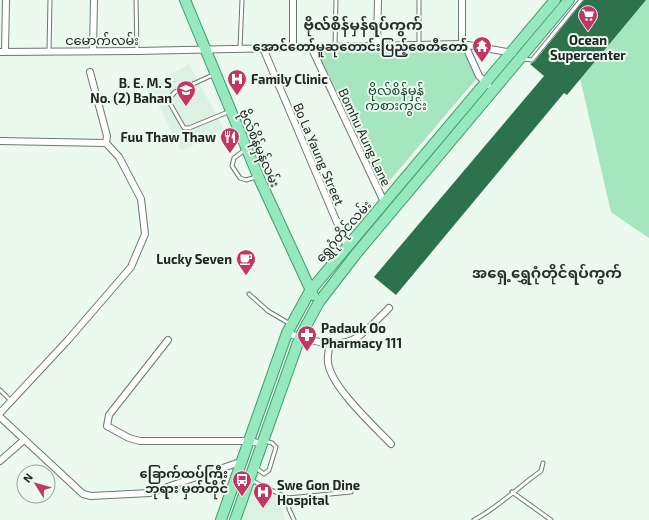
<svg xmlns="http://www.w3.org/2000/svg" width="649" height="520" font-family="'Exo 2','Noto Sans Myanmar',sans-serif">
  <rect width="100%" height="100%" fill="#ebf9ef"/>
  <g fill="#dbf1e2">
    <polygon points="189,64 224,129 181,151 149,86"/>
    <polygon points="253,484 281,499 285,520 239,520"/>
  </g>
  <g fill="#a6e6be">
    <polygon points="646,0 649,0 649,238 611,212 580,78"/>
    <polygon points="463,47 478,77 385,186 316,50"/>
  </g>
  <polygon fill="#2c724c" points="584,0 646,0 567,95 564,93 396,295 374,277 544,76 530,64 534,62"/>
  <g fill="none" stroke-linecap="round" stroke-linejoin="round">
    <defs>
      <g id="lane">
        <polyline points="136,0 137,51"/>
        <polyline points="419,45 419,0"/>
        <polyline points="335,46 336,0"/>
        <polyline points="240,48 242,0"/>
        <polyline points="49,51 50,0"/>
        <polyline points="524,59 532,60 581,0"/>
        <polyline points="215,74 175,92 168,100 184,128 189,128 228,112"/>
        <polyline points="246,149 234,158 232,166 240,178 246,180 256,177"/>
        <polyline points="249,294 268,311 290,324"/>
        <polyline points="0,390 11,401"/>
        <polyline points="256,468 264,474 269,470 276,447 272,443 265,441"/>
        <polyline points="240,475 288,498 351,492"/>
        <polyline points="512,492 551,520"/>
        <polyline points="288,498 289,509 294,520"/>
        <path d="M474,520C499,507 518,487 541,471L543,463"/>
      </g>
      <g id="street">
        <polyline points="293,0 293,47"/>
        <polyline points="462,44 462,0"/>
        <polyline points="465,45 479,76 488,85"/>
        <polyline points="377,46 378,0"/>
        <polyline points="311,47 385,204"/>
        <polyline points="263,48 347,246"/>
        <polyline points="93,50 94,0"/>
        <polyline points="5,51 6,0"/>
        <polyline points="0,52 137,51 462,44 513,53"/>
        <polyline points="0,141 106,143"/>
        <path d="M287,333C309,340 339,351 359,336C370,328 380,317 389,308"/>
        <polyline points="168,340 109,415 107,426 129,438 140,441 250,441 262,444"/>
        <path d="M330,344C329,349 327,356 328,362C330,386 374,426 391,444"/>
        <polyline points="0,413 68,340 131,267 145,234 141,199 119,157 106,143 107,136 90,72"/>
        <polyline points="0,417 83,494 91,496 150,493 243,461"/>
        <polyline points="0,461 24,440"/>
      </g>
      <g id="primary">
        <polyline points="185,0 258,176 313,295"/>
        <polyline points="221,520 287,333 310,291 555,0"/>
        <polyline points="235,520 300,337 319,302 356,254 569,0"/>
      </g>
    </defs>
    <use href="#lane" stroke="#6b786f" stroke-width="5"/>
    <use href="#street" stroke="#6b786f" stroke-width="8"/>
    <use href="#primary" stroke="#3e9c6a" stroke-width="12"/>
    <use href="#lane" stroke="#fff" stroke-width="3"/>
    <use href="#street" stroke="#fff" stroke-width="6"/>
    <use href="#primary" stroke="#95e9bd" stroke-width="10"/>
  </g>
  <defs>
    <symbol id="supermarket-pin" viewBox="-11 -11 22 30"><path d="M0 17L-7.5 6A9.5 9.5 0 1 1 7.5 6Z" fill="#c33562" stroke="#ebf9ef"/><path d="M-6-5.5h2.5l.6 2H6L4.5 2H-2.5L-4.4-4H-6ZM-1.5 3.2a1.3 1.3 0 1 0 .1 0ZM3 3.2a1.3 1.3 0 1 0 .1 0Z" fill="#fff"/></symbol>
    <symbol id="temple-pin" viewBox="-11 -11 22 30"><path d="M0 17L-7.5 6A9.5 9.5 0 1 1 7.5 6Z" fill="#c33562" stroke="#ebf9ef"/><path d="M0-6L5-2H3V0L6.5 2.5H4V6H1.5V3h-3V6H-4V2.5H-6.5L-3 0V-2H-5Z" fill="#fff"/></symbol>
    <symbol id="hospital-pin" viewBox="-11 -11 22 30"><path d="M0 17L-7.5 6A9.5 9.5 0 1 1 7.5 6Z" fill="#c33562" stroke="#ebf9ef"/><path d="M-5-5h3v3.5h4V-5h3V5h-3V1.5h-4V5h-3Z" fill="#fff"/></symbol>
    <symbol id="school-pin" viewBox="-11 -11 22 30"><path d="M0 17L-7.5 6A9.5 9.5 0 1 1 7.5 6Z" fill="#c33562" stroke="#ebf9ef"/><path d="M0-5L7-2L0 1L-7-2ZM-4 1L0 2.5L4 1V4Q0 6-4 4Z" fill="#fff"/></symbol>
    <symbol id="restaurant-pin" viewBox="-11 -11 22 30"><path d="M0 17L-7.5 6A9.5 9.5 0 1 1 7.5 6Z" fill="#c33562" stroke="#ebf9ef"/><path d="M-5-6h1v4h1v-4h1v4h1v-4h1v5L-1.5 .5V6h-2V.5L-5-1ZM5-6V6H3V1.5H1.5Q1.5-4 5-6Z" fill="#fff"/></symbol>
    <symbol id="cafe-pin" viewBox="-11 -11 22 30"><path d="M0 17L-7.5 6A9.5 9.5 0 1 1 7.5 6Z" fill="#c33562" stroke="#ebf9ef"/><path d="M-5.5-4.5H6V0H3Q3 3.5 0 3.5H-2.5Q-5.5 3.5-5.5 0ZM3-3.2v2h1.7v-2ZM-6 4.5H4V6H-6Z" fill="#fff"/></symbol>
    <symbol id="pharmacy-pin" viewBox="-11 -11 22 30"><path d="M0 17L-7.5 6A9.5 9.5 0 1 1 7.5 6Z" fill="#c33562" stroke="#ebf9ef"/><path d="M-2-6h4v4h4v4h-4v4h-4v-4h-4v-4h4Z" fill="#fff"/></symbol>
    <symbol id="bus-pin" viewBox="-11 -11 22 30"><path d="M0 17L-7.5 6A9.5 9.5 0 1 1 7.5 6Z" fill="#c33562" stroke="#ebf9ef"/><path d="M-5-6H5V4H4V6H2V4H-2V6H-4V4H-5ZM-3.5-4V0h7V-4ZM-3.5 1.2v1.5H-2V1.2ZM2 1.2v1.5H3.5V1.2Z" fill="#fff"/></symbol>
  </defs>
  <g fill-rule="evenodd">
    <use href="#supermarket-pin" x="577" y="4" width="22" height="30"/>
    <use href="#temple-pin" x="471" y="35" width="22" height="30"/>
    <use href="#hospital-pin" x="226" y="68" width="22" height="30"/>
    <use href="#school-pin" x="175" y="79" width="22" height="30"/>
    <use href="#restaurant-pin" x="219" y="126" width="22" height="30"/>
    <use href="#cafe-pin" x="235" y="248" width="22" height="30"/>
    <use href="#pharmacy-pin" x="296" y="324" width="22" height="30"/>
    <use href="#bus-pin" x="231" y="469" width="22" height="30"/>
    <use href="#hospital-pin" x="252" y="481" width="22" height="30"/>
  </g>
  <g text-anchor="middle" stroke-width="4" stroke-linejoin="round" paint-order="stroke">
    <g font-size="13" fill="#212723" stroke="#ebf9ef">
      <text x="102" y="45">ငမောက်လမ်း</text>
      <text transform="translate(365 137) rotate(65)" y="5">Bomhu Aung Lane</text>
      <text transform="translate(260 148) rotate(67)" y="5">ဗိုလ်စိန်မှန်လမ်း</text>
      <text transform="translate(319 154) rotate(67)" y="5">Bo La Yaung Street</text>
      <text transform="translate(343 231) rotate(-49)" y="5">ရွှေဂုံတိုင်လမ်း</text>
    </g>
    <g font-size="13" font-weight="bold" fill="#212723" stroke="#ebf9ef" text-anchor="end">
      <text x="588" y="45" text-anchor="middle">Ocean<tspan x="588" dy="15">Supercenter</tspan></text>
      <text x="468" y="51">အောင်တော်မူဆုတောင်းပြည့်စေတီတော်</text>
      <text x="251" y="84" text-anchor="start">Family Clinic</text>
      <text x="172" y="88">B. E. M. S<tspan x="172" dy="15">No. (2) Bahan</tspan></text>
      <text x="216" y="142">Fuu Thaw Thaw</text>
      <text x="232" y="264">Lucky Seven</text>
      <text x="321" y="333" text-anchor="start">Padauk Oo<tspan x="321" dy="15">Pharmacy 111</tspan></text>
      <text x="228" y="478">ခြောက်ထပ်ကြီး<tspan x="228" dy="15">ဘုရား မှတ်တိုင်</tspan></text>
      <text x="277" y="490" text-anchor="start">Swe Gon Dine<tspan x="277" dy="15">Hospital</tspan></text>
    </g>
    <g font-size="13" fill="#13492d" stroke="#ebf9ef">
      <text x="396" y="95">ဗိုလ်စိန်မှန်<tspan x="396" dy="15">ကစားကွင်း</tspan></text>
    </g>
    <g font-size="15" font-weight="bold" fill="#26322a" stroke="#ebf9ef">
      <text x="363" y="30">ဗိုလ်စိန်မှန်ရပ်ကွက်</text>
      <text x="547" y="278">အရှေ့ရွှေဂုံတိုင်ရပ်ကွက်</text>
    </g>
  </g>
  <g transform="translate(36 484) rotate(307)"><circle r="19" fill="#ebf9ef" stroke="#9aa59d"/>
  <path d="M0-3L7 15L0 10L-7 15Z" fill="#c33562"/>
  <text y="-6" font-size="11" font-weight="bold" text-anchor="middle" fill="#212723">N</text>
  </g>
</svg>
